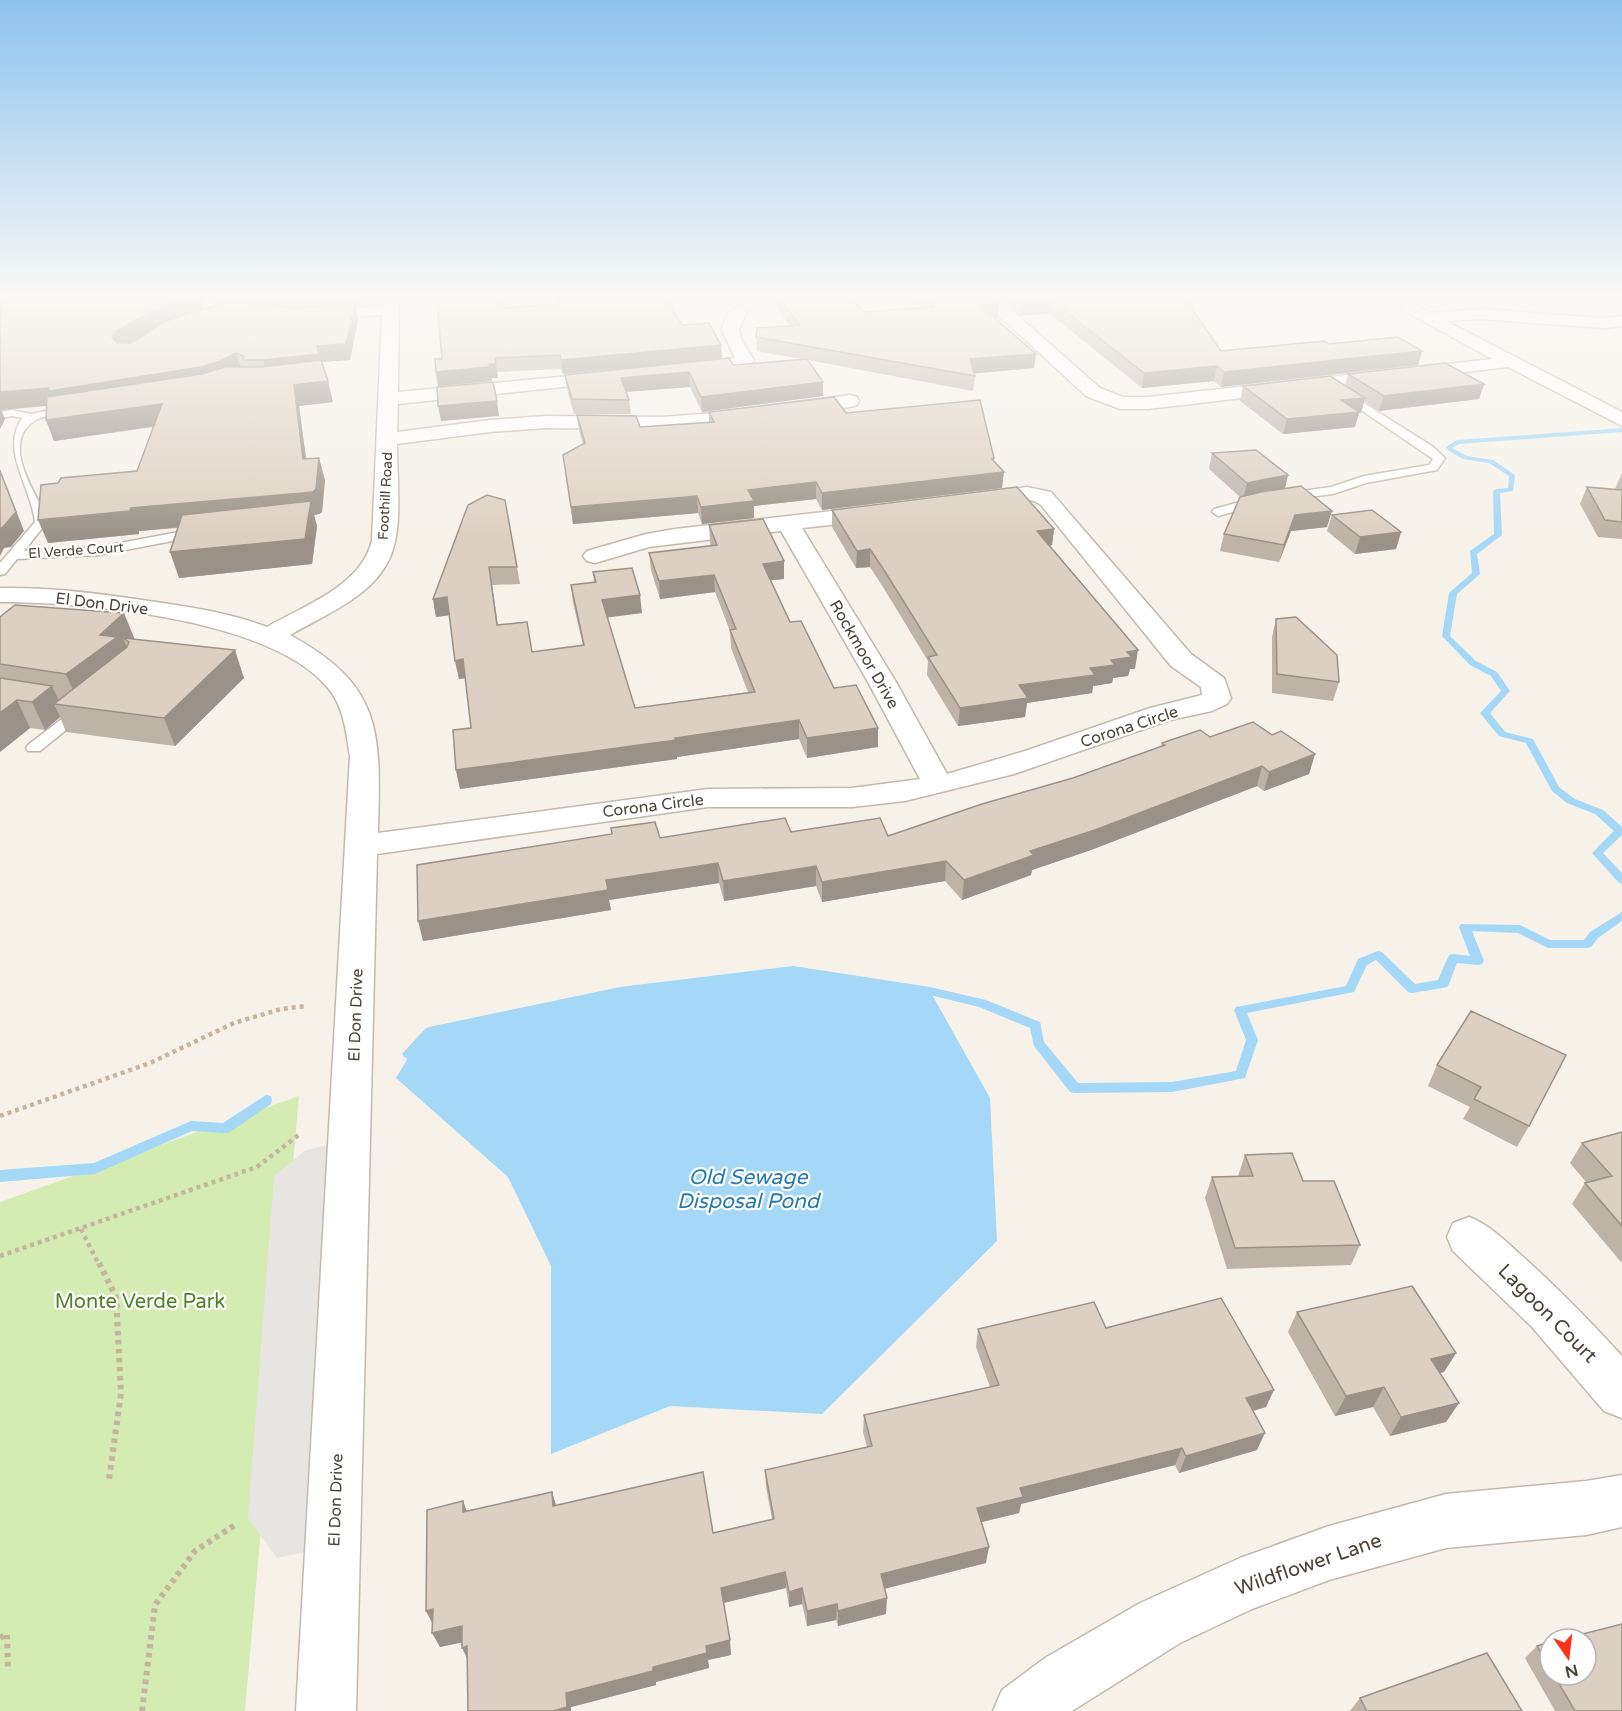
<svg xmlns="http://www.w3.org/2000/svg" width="1622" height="1711" font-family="'Varela Round',sans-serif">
  <rect width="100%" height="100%" fill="#f6f2ea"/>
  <polygon fill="#d4ecb1" points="299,1096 245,1711 0,1711 0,1202"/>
  <polygon fill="#e7e5e2" points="349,1140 333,1546 277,1558 248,1518 274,1176 306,1150"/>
  <polygon fill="#a4d8f6" points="793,970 930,991 990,1098 997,1241 822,1414 670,1406 551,1454 551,1266 508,1177 396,1078 423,1033 620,991"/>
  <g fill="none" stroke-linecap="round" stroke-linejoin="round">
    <g fill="#a4d8f6" fill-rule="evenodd">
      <polygon points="1622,428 1622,432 1459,444 1452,448 1467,456 1493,460 1515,475 1513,491 1500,493 1502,535 1477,554 1480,574 1457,594 1450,636 1476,661 1497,672 1510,691 1490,713 1505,732 1533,739 1559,787 1575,799 1603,810 1622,827 1622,835 1603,853 1622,873 1622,884 1618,882 1592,853 1614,831 1595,814 1567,803 1552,791 1526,743 1499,736 1480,713 1501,691 1491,676 1470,665 1442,636 1449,593 1472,573 1470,551 1494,534 1493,491 1496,489 1508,488 1509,476 1489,463 1463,459 1446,449 1446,447 1457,440"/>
      <polygon points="1622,912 1622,921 1598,938 1591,947 1587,948 1548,948 1518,933 1472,931 1484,961 1482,964 1478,965 1457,963 1449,984 1447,987 1443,988 1412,993 1408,992 1376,960 1367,965 1354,992 1247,1013 1258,1040 1245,1078 1172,1092 1075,1093 1070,1092 1034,1046 1030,1028 979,1007 930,995 793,974 620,995 433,1036 412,1057 408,1059 404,1057 402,1054 425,1029 429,1027 620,987 793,966 930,987 986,1000 1040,1022 1044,1042 1078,1083 1172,1082 1236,1071 1246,1040 1234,1010 1236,1007 1346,986 1358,959 1378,951 1382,952 1415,984 1438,980 1449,955 1453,954 1470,956 1459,927 1461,924 1520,925 1550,940 1584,940 1590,932"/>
      <polygon points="266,1095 271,1096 272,1100 271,1104 230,1132 225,1133 192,1131 95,1174 0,1182 0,1170 94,1163 191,1121 223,1123"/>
    </g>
    <defs>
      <g id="service">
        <polygon points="1343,390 1432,446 1445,458 1437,470 1366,483 1333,494 1284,500 1284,494 1288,493 1331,487 1364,476 1429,465 1433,459 1339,395 1338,393"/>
        <path d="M69,406L74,409L73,411C62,414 51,414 40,418C0,436 29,485 46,514L47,522L24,551L99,547L200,528L206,532L204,535L99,555L17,559L5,574L0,575V563L35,522C31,486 0,451 22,418L12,416L0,418V412L12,410L31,414Z"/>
        <polygon points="1258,497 1262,498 1262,504 1218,516 1212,512 1214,509"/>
        <polygon points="82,705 90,710 87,713 40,751 28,751 26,748 28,745 77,707"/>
      </g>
      <g id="minor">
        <path d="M172,299C190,299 257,301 268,313L260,318L180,304Z"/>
        <path d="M383,299H399L398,392L611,372L617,373L620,377L617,381L611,382L398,404L397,432L490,420L545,416L662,417L715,413L850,395L857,397L859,401L857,405L850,407L715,425L662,429L545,428L490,432L397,444C397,474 402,522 393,549C380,594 326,614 290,635C386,687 380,736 378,833L708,789L852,788L920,779L868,682L781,531L649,547L595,563L587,561L583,556L587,551L646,534L675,529L876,506L884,508L887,513L884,518L876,520L802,528L896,682L947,774L1025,751L1150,708L1202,695L1201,687L1171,666L1041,505C1022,490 994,511 973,506L970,501L973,496L1027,487L1051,492L1191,654L1224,678L1231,698L1227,704L1212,711L1170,720L1014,774L905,801L852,807H708L377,854L356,1711H296L350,756C346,732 344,707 328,688C271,619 86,602 0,602V588C48,587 95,593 142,600C184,606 227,612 267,627C303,606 362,586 372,540L382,315L312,320L304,315L312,310L383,306Z"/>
        <polygon points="981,299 999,299 1100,388 1123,397 1148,397 1492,359 1383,299 1404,299 1430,313 1480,309 1604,318 1622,316 1622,326 1604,328 1480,319 1446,321 1622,412 1622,426 1508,367 1148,409 1120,409 1086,396"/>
        <path d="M739,306L747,311L739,330L742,341L754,360C742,377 708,373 689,374L683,373L680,369L683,365L735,358L722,330C723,320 729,309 739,306Z"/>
        <path d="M1469,1217C1490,1225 1504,1240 1521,1255C1557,1287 1590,1321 1622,1356V1418L1604,1411L1532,1327L1453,1251L1447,1237L1453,1223Z"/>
        <polygon points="1622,1475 1622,1527 1586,1535 1446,1548 1329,1580 1252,1609 1180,1643 1072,1711 993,1711 1002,1690 1045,1658 1140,1603 1240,1558 1329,1526 1446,1494 1586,1481"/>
      </g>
    </defs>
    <use href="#service" stroke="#c2b9ac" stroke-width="3"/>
    <use href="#minor" stroke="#c2b9ac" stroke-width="3"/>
    <g stroke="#c5b59c" stroke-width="4.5" stroke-dasharray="4 4" stroke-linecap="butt">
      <polyline points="0,1116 150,1063 234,1023 281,1009 307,1006"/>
      <polyline points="81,1229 99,1265"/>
      <polyline points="0,1256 257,1167 300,1134"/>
    </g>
    <g stroke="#c5b59c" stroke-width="6" stroke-dasharray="4.5 4.5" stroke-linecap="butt">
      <polyline points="99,1263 116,1297 121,1393 109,1480"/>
      <polyline points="0,1638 7,1634 8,1671"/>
      <polyline points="142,1711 155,1605 195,1551 235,1525"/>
    </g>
    <use href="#service" fill="#fff" fill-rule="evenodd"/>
    <use href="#minor" fill="#fff" fill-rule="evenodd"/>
  </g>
  <g fill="#bdb3a7" fill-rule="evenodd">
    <path d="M0,299H201L204,309L235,302L224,299H360V305H355L358,320L350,360L322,362L333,402L299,406L306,459L325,480L322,512L319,514L314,515L317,526L312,564L179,578L178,528L139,531V534L48,543L58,483L137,471L154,427L54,441L46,420V406L1,410L5,419L0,429ZM160,325L131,343H129L157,326Z"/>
    <polygon points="557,299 667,299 682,325 721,345 722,359 563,374 561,369 497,372 498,378 492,378 492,381 438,386 436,372 442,359 502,308 557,304"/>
    <polygon points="771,299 852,299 863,312 921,308 912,299 993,299 999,304 998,318 995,318 1034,368 974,373 975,376 973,391 808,360 823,396 702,412 690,387 627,392 629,400 631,414 574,414 567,389 565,375 733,365 802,359 757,351 756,337 790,326"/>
    <polygon points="1003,299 1185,299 1221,351 1329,344 1422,351 1418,365 1221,387 1214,381 1142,388 1049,313 1021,316"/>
    <polygon points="1348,374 1484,384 1479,399 1379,411 1364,401 1361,413 1359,413 1355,427 1283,434 1240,401 1243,386 1345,385"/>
    <polygon points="709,412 846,413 994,461 1002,488 822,510 816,499 754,506 754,518 702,524 698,513 573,524 563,455 583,444 579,431 577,415 640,427 709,422"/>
    <polygon points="1212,453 1288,475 1285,488 1327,527 1291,531 1279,562 1220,551 1224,534 1240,497 1209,469"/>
    <polygon points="1622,473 1622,539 1598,537 1580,504 1587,487 1618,490 1615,489"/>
    <polygon points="505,500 520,584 492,585 498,625 532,652 583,645 573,603 571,585 594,583 593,572 642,613 607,617 635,708 748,692 731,648 730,631 715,592 660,599 651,570 649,553 711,546 710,542 709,525 784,561 784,579 770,580 790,622 834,688 878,747 807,758 799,739 677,757 677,759 460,789 456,770 471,728 465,678 459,679 450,615 436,617 433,599"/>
    <polygon points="832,510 1054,529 1052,545 1050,546 1135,669 1130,669 1128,676 1113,678 1112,683 1093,686 1092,693 1027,703 1025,717 958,726 927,675 928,661 883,587 870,567 856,568 832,527"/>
    <polygon points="1332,515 1401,532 1396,549 1355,554 1327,531"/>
    <polygon points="0,617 135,639 244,678 175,746 66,732 60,717 45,730 30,728 0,752"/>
    <polygon points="1276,619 1339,682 1333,701 1272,693 1272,637"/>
    <polygon points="1272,735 1315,754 1309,774 1264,791 1257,786 1091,850 1032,870 1031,875 962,900 945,881 822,902 816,886 724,901 719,883 609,900 611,910 423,941 660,838 791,832 888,836 1073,778 1161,747 1162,743 1210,737"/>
    <polygon points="1471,1011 1529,1126 1517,1147 1463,1119 1470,1107 1428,1086 1437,1065"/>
    <polygon points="1622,1132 1622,1261 1621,1262 1572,1204 1585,1183 1587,1183 1570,1163 1582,1143"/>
    <polygon points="1245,1155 1303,1181 1360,1245 1351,1265 1227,1269 1205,1198 1212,1177 1238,1176"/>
    <polygon points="1297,1312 1456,1353 1444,1372 1440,1373 1459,1403 1446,1422 1390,1436 1373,1407 1335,1416 1288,1332"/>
    <polygon points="1106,1328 1266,1407 1253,1411 1257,1450 1179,1473 1175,1465 1021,1504 1019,1513 981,1522 986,1563 885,1588 886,1614 838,1626 836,1620 807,1626 802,1604 789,1607 786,1588 724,1603 731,1655 708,1660 709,1668 656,1682 656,1685 571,1707 468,1660 462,1642 440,1647 432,1623 426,1611 463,1501 467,1512 552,1492 556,1505 713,1533 772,1519 766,1487 765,1470 867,1447 863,1432 864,1415 990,1387 976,1347 978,1329"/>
    <polygon points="1550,1642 1550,1675 1586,1675 1622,1711 1555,1711 1525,1658 1537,1646"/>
    <polygon points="1360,1698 1522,1711 1350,1711"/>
  </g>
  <g fill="#9a9288">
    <polygon points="187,299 201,299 204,310 157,326 122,347 112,337 116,331 152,311"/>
    <polygon points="1051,300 1049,313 1021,316 1023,302"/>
    <polygon points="355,304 358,320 350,360 321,362 268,377 263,360 317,346"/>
    <polygon points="999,304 998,318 980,319 981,306"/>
    <polygon points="721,345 722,359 563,374 561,360"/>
    <polygon points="1422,351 1418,365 1221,387 1224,372"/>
    <polygon points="236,353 241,369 55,405 1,410 5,419 0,429 0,392"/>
    <polygon points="1036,354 1034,368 969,374 970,359"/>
    <polygon points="496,364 498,378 492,378 492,381 438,386 436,372"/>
    <polygon points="1217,366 1214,381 1142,388 1144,373"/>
    <polygon points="689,372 690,387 623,392 621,378"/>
    <polygon points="328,381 333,402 299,406 309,481 303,459 294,385"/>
    <polygon points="823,382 823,396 702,412 701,397"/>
    <polygon points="1484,384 1479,399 1379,411 1384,396"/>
    <polygon points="1365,398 1361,413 1359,413 1355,427 1283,434 1287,419 1341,400"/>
    <polygon points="497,401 499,416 441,421 438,406"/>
    <polygon points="162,404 169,424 54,441 46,420"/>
    <polygon points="319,458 325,480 322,512 319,514 314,515 317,526 312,564 179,578 170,552 308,515 139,531 139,534 48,543 38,520 131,508"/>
    <polygon points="994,458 993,473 1004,472 1002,488 822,510 822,493"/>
    <polygon points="0,469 24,531 11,547 4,548 0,556"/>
    <polygon points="1288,475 1284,492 1243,499 1247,483"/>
    <polygon points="816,482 816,499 754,506 754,518 702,524 701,507 748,490"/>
    <polygon points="697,496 698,513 573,524 571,507"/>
    <polygon points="1332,511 1327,527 1291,531 1279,562 1284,545 1295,515"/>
    <polygon points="1054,529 1052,545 1035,548 1037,531"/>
    <polygon points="1401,532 1396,549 1355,554 1360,537"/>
    <polygon points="870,549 870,567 856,568 857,551"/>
    <polygon points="784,561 784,579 763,581 763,564"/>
    <polygon points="489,567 492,585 500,644 497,625"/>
    <polygon points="714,575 715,592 660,599 659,581"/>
    <polygon points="640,595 642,613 604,618 602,600"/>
    <polygon points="447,597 451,615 436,617 433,599"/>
    <polygon points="124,613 135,640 129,642 123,638 127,648 78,702 66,674 100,635"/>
    <polygon points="235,650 244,678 175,746 164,718"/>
    <polygon points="1138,650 1135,669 1130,669 1128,676 1113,678 1112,683 1093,686 1092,693 1027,703 1025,717 958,726 960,708 1019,685 1090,668 1111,660 1127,652"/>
    <polygon points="463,659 467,678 459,679 455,661"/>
    <polygon points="52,686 61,705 54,704 60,717 45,730 32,702"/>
    <polygon points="17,700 30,728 0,752 0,713"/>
    <polygon points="799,720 799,739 677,757 677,759 460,789 456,770"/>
    <polygon points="878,728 878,747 807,758 807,738"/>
    <polygon points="1315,754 1309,774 1264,791 1269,772"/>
    <polygon points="1262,766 1257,786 1091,850 1032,870 1031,875 962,900 964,880 1030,851"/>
    <polygon points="946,861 945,881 822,902 822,882"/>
    <polygon points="718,863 719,883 609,900 611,910 423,941 418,921 606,880"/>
    <polygon points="816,866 816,886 724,901 723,881"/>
    <polygon points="1456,1353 1444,1372 1419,1379 1431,1359"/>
    <polygon points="1384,1387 1373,1407 1335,1416 1346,1396"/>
    <polygon points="1274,1390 1266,1407 1238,1415 1246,1398"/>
    <polygon points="1459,1403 1446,1422 1390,1436 1401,1417"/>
    <polygon points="1265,1433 1257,1450 1179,1473 1186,1456"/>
    <polygon points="1182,1448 1175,1465 1021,1504 1019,1513 974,1524 977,1508 1020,1488"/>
    <polygon points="552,1492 557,1509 553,1506"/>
    <polygon points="463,1501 469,1518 463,1512"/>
    <polygon points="989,1547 986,1563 880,1590 881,1574"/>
    <polygon points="785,1572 786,1588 723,1603 721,1588"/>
    <polygon points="802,1588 802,1604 789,1607 789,1592"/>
    <polygon points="887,1598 886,1614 838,1626 838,1611"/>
    <polygon points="837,1604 836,1620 807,1626 807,1611"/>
    <polygon points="433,1609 434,1626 426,1611"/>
    <polygon points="462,1626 469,1641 440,1647 432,1633"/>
    <polygon points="730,1640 731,1655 708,1660 709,1668 656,1682 656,1685 571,1707 571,1711 553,1711 566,1693 653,1667 706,1646"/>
    <polygon points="467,1646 469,1662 462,1648"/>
  </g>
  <g fill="#dcd0c2" stroke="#9a9288" stroke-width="1.5">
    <polygon points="0,299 187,299 152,311 116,331 112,337 117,343 131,343 166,321 229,301 294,308 355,304 346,344 317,346 319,354 263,360 243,360 244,356 236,353 220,361 201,367 49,391 49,388 0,392"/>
    <polygon points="437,299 500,299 502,308 559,304 558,299 667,299 682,325 709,323 721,345 561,360 560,355 495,358 496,364 489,364 490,367 436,372 435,359 442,359"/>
    <polygon points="780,299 852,299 863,312 934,307 926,299 993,299 999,304 981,306 1036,354 970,359 975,376 756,337 757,328 800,325"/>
    <polygon points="1019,299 1185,299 1221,351 1324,341 1329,344 1398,337 1422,351 1224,372 1217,366 1144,373 1051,300 1023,302"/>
    <polygon points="729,358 733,365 807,359 823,382 701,397 689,372 621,378 629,400 572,399 565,375"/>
    <polygon points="321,360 328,381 294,385 303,459 319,458 316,489 313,492 131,508 130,511 38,520 41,485 58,483 61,478 137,471 162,404 46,420 47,397 202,374 225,367 263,367"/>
    <polygon points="1445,363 1484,384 1384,396 1348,374"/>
    <polygon points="1330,376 1365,398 1341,400 1359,412 1287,419 1243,386"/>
    <polygon points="493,382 497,401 438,406 437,387"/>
    <polygon points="834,397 846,413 980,400 994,458 992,459 1004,472 822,493 816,482 748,490 754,501 701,507 697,496 571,507 563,455 585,443 577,415 636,416 640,427 714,422 709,412"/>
    <polygon points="1256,450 1288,475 1247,483 1212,453"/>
    <polygon points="0,471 16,512 2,528 0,528"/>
    <polygon points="1301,486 1332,511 1295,515 1284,545 1224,534 1240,497 1261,492"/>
    <polygon points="1017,487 1054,529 1037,531 1138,650 1127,652 1132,657 1111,660 1115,665 1090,668 1095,675 1019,685 1028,698 960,708 928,657 937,655 884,570 870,549 857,551 832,510"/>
    <polygon points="1587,487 1622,490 1622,522 1605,520"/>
    <polygon points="487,495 505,500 517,567 489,567 497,625 527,622 532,652 584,645 571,585 596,582 593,572 632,568 640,595 602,600 635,708 755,692 730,630 736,629 714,575 659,581 649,553 717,545 709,525 763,519 784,561 763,564 790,622 801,621 834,688 856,685 878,728 807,738 799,720 675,738 676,740 456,770 453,730 471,728 463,659 455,661 447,597 433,599 468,505"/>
    <polygon points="311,501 305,539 170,552 182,515"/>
    <polygon points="1372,510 1401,532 1360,537 1332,515"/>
    <polygon points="15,605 124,613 100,635 117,637 66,674 0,664 0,617"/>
    <polygon points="1296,617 1337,655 1339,682 1277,674 1276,619"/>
    <polygon points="123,638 235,650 164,718 54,704 127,647 129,642"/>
    <polygon points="0,678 52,686 32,702 17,700 0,713"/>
    <polygon points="1253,722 1272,735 1281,731 1315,754 1269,772 1262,766 1095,830 1030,851 1034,855 964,880 946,861 822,882 816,866 723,881 718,863 606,880 608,890 418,921 417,865 612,834 611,828 655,822 660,838 785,818 791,832 880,818 888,836 982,804 1073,778 1165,745 1162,743 1200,730 1210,737"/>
    <polygon points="1471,1011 1566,1055 1529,1126 1474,1099 1481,1087 1437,1065"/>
    <polygon points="1622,1132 1622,1226 1585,1183 1612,1176 1582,1143"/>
    <polygon points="1292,1153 1303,1181 1334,1181 1360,1245 1235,1248 1212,1177 1253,1176 1245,1155"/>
    <polygon points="1412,1286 1456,1353 1431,1359 1459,1403 1401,1417 1384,1387 1346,1396 1297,1312"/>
    <polygon points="1221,1298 1274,1390 1246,1398 1265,1433 1186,1456 1182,1448 1020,1488 1023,1497 977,1508 989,1547 881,1574 887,1598 838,1611 837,1604 807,1611 802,1588 789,1592 785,1572 721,1588 730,1640 706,1646 707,1653 653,1667 653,1671 566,1693 567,1707 553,1711 468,1711 467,1646 462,1648 462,1626 432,1633 433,1609 426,1611 427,1510 463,1501 463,1512 552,1492 553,1506 703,1472 713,1533 774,1519 765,1470 872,1446 864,1415 999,1385 978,1329 1094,1302 1106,1328"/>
    <polygon points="1622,1624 1622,1711 1575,1711 1554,1675 1586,1675 1586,1639 1563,1639"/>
    <polygon points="1550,1642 1550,1668 1537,1646"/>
    <polygon points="1487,1653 1522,1711 1367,1711 1360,1698"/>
  </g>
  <linearGradient id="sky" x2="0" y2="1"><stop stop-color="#8dc2ee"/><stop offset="0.55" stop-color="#fbf9f6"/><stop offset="1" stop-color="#fbf9f6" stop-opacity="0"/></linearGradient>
  <rect width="1622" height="539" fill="url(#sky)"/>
  <g text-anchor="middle" stroke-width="4.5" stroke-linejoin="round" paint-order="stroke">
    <g font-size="14" fill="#4b4237" stroke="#fff">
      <text transform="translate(385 496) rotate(-87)" y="5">Foothill Road</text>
      <text transform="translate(76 550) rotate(-4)" y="5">El Verde Court</text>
    </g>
    <g font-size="16" fill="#4b4237" stroke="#fff">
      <text transform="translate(102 603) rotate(7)" y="6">El Don Drive</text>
      <text transform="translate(865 654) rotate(60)" y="6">Rockmoor Drive</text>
      <text transform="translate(1129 726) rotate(-18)" y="6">Corona Circle</text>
      <text transform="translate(653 805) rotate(-7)" y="6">Corona Circle</text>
      <text transform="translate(355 1015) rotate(-88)" y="6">El Don Drive</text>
      <text transform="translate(335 1500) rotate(-88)" y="6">El Don Drive</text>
    </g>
    <g font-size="20" fill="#4c8225" stroke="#fff">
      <text x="140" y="1308">Monte Verde Park</text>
    </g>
    <g font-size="20" fill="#4b4237" stroke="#fff">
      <text transform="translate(1548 1313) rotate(45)" y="7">Lagoon Court</text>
      <text transform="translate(1308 1564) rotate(-19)" y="7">Wildflower Lane</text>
    </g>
    <g font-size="21" font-style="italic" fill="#267aae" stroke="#fff">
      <text x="748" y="1184">Old Sewage<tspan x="748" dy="24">Disposal Pond</tspan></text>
    </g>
  </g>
  <g transform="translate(1568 1657) rotate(166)"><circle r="28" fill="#ffffff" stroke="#b7b3af" stroke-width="1.5"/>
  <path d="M0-4.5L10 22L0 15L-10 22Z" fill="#ff3018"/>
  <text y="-9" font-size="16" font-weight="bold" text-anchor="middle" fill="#4b4237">N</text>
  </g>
</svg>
